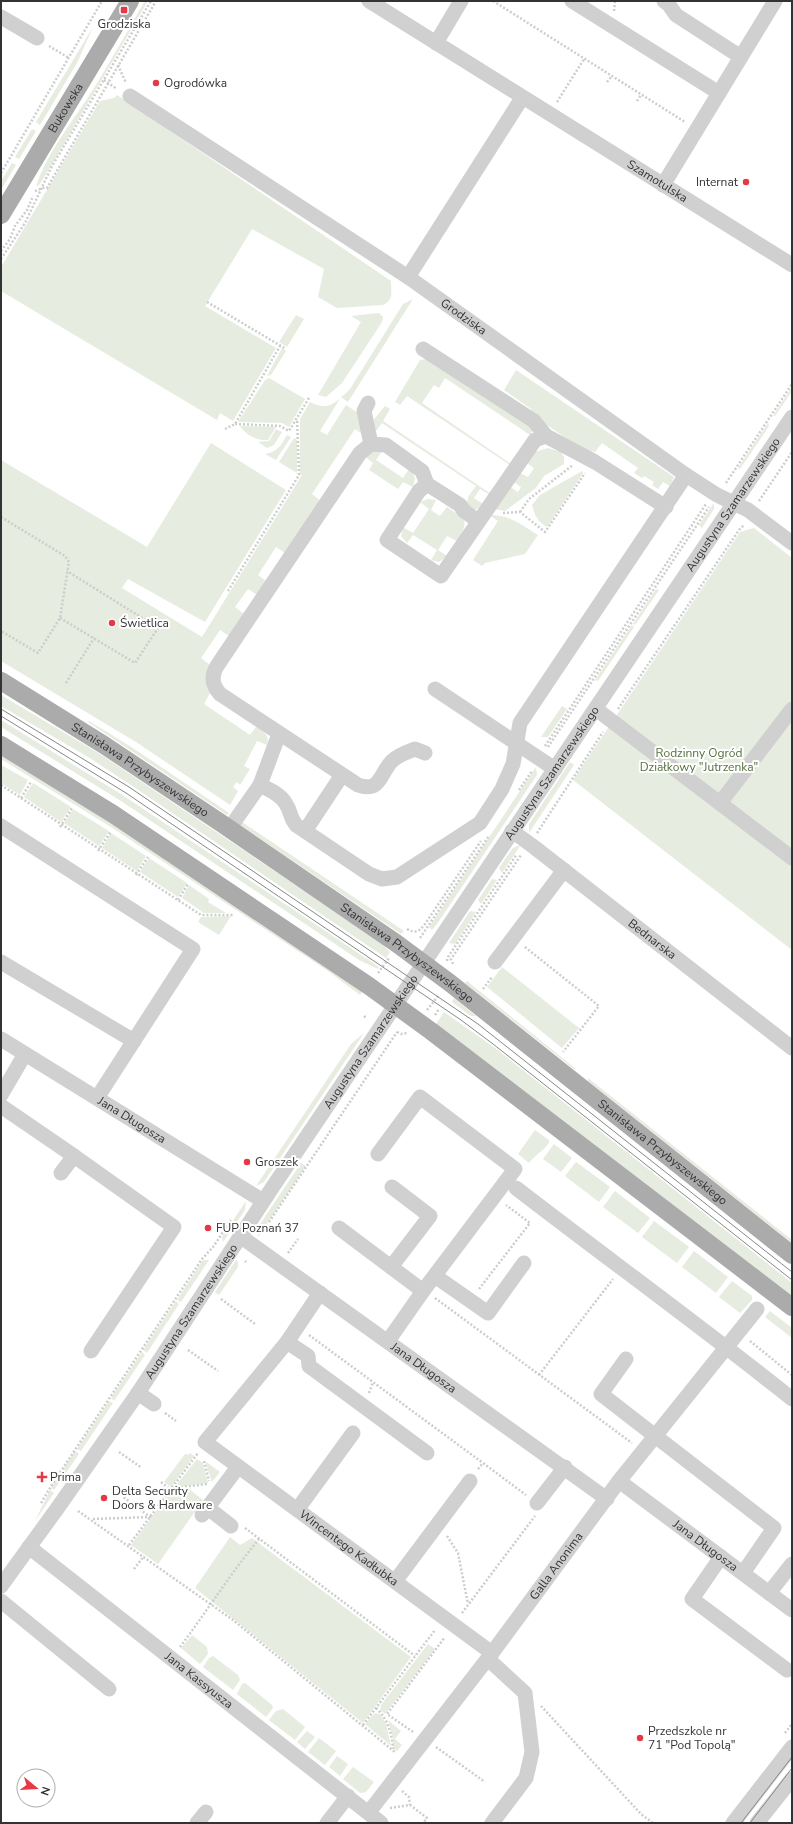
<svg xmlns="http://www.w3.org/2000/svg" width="793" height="1824" font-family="'Nunito Sans',sans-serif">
  <rect width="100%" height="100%" fill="#fff"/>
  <g fill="#e6ecdf">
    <path d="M145,1H148L48,171L39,185L36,186C47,154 68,127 87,99C108,67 126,33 145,1Z"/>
    <polygon points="93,27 77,63 40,125 36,122"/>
    <path d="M117,95L391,281C391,292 394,300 383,305L337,308L318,297L324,269L252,229L205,306L276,348L233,421L220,413L217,420L1,291V267L100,101L114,98Z"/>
    <polygon points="32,129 36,131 19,159 15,157"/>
    <polygon points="12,163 16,165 1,190 1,181"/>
    <path d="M413,299L348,402L341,397L320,431L327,435L346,405L361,415L364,435L355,429L312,494L321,501L285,553L276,547L258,575L266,581L257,595L248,589L235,607L244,614L229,636L220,630L201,658L210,665L207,686L210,693L204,704L250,735L256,727C264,731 270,736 267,745L257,741L244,766L250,769L240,785L237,782L233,787L238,791L230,805L136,742L1,661V460L147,547L211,443L286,490L205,622L128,579L122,588L202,637L302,475L300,474V419L310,402C328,412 337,402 350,389L403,304Z"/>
    <polygon points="379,313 383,317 382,322 342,383 326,397 318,395 361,322 351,316"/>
    <polygon points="296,315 304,319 287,347 279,342"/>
    <polygon points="282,348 286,351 271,375 267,376"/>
    <polygon points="432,358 530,423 533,430 530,435 445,378 439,388 434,385 422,403 511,464 510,465 407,396 400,405 395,402 420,360"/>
    <polygon points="516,370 674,477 670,486 663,482 658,489 652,485 654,482 644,476 642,478 634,473 638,468 602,443 595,452 582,449 535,417 531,409 504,390"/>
    <polygon points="269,378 305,399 289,427 282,423 238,422 265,380"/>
    <polygon points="792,387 792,391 775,416 773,416"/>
    <polygon points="385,406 390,409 383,421 491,494 490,495 480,489 474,498 483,504 480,508 474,510 467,504 468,497 476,486 382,423 376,431 371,423"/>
    <polygon points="768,423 769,426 740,469 738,468"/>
    <path d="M240,426L276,427L268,440C257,441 246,435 240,426Z"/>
    <polygon points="276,429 282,432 274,445 267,448 258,442 269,441"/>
    <path d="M287,435L291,437L276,460L265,454C278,452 281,445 287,435Z"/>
    <polygon points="294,438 297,440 297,473 279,462"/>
    <polygon points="548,448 561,452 564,457 564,464 544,476 536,488 505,511 493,509 509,486 518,492 521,487 512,481 518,472 528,477 534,468 525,462 534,452"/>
    <polygon points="373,450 382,451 376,460 403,478 409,469 411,470 415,478 413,487 403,482 398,489 369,470 373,463 364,456"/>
    <path d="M582,471L583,473L547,527C537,521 535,516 532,505L540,495Z"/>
    <path d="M428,499L436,500L431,510L440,516L447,507C466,520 470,520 457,541L447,536L438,550L447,556L439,562L431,560L437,550L413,535L407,543L401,536L403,527L413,533L429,509L420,502Z"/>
    <polygon points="714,503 714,509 702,528 699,525"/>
    <path d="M489,515C511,515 520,524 538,535L525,554L485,563L482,566L473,560L498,521Z"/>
    <polygon points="754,528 792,558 792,950 573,780 740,532"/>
    <polygon points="656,589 659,590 635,625 633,624"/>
    <polygon points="632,625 634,627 598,681 595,680"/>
    <polygon points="1,695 100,754 379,941 390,952 386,958 131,785 88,757 1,706"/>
    <polygon points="562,706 567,709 548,737 541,737"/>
    <polygon points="1,720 124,796 379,967 378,969 359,960 121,801 1,727"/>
    <polygon points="89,721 133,748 229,813 227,815 88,722"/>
    <polygon points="1,755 67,794 363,991 360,995 328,971 114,829 1,759"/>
    <polygon points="570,762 574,765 529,833 529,824"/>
    <polygon points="1,765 28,780 20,795 1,783"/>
    <polygon points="536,767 537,775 437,924 432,930 429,927"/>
    <polygon points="33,783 71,807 61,822 24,797"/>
    <polygon points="73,809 109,831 99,846 64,823"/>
    <polygon points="242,822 404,931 401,934 240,825"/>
    <polygon points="111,833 146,856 137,871 102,848"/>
    <polygon points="517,846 520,846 502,873 499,868 512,849"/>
    <polygon points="149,858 187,883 178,897 140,872"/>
    <polygon points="492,879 497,880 481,904 478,900"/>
    <polygon points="189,885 209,899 208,902 226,913 204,913 182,898"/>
    <polygon points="470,911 476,912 455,944 449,943"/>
    <polygon points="231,916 219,935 198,922 201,917"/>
    <polygon points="502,967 579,1028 562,1048 487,987"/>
    <polygon points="467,981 576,1069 574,1069 465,983"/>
    <polygon points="454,998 476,1016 471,1016 452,1002"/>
    <polygon points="444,1012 495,1048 792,1283 792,1296 436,1024"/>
    <polygon points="364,1033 264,1182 256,1186 351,1044"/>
    <polygon points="588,1078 792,1240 792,1243 588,1081"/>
    <path d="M535,1130L549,1140V1143C543,1151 535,1155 529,1163L518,1154Z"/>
    <polygon points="554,1144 572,1158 561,1172 543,1159"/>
    <polygon points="576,1162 610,1187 599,1202 565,1176"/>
    <polygon points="301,1163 306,1166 258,1237 258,1227"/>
    <polygon points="615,1191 650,1218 638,1233 603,1207"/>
    <polygon points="246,1201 245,1210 223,1242 222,1237"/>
    <polygon points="654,1221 689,1247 677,1263 642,1237"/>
    <polygon points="694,1251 728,1277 716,1293 682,1267"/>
    <polygon points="203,1260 209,1260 181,1302 177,1300"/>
    <polygon points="236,1260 238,1262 238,1267 219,1295 215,1292"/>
    <polygon points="732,1281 752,1296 752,1300 740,1313 719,1297"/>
    <polygon points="176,1301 179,1304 147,1353 143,1350"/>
    <polygon points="770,1311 792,1328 792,1338 765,1317"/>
    <polygon points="142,1352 145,1355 114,1401 111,1398"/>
    <polygon points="109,1401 113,1403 81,1451 77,1449"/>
    <polygon points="75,1451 79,1454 54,1490 51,1488"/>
    <polygon points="190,1453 194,1456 171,1487 164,1482 185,1454 188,1455"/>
    <polygon points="197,1459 203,1463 208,1483 175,1487"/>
    <polygon points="205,1461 220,1472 212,1482"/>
    <polygon points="189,1489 203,1500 158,1564 131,1545 171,1491"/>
    <polygon points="50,1490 54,1493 35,1521"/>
    <polygon points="230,1537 240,1545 252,1538 411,1657 363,1723 195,1588"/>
    <polygon points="192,1635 207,1647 208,1654 200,1664 181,1648"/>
    <polygon points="428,1644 435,1649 385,1714 380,1710 381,1705"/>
    <polygon points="213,1656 238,1675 240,1680 233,1690 203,1667 209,1658"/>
    <polygon points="245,1683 272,1705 273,1708 266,1717 237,1694 242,1684"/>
    <polygon points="283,1709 305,1727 295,1740 269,1720 276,1711"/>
    <polygon points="375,1713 380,1714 386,1724 391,1746 365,1724"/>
    <polygon points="388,1720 401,1731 395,1739 402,1745 397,1751 393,1748 393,1738"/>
    <polygon points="307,1731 315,1737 305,1749 297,1742"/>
    <polygon points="319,1738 336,1751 325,1765 308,1752"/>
    <polygon points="337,1756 348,1764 340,1776 329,1767"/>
    <polygon points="353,1767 374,1782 366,1792 360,1793 343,1779"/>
  </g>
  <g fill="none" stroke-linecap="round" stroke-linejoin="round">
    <g stroke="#cdcdcd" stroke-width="2.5" stroke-dasharray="2 2" stroke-linecap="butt">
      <polyline points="493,1 685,122"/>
      <polyline points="614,11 615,1"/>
      <polyline points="49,46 69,58"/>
      <polyline points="118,65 126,83"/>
      <polyline points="104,80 117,89"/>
      <polyline points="607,82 612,76"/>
      <polyline points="637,101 641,95"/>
      <polyline points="557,102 584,59"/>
      <polyline points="1,173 102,1"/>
      <polyline points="35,191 43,188 47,188 156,1"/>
      <polyline points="1,251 10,239 15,226 27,210 33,196"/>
      <polyline points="1,259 25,223 52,166 151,1"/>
      <polyline points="207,302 286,349"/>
      <polyline points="235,424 280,426 289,431 309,398"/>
      <polyline points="225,429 235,424 280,346"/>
      <polyline points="726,483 792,384"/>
      <polyline points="759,501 792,452"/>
      <polyline points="520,512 529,499 573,465"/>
      <polyline points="503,513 520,512 545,532 585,473"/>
      <polyline points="1,517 65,556 69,562 60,618 38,653 1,631"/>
      <polyline points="228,591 299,475 297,419"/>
      <polyline points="60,618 135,663 158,628 67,571"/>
      <polyline points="66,683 94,638"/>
      <polyline points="618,709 739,530 744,525"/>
      <polyline points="545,746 706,504"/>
      <polyline points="548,747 709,507"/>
      <polyline points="1,785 201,915 234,915"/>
      <polyline points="519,790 532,771"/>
      <polyline points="21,798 31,782"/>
      <polyline points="60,827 72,808"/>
      <polyline points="537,833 603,732"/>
      <polyline points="98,851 111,831"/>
      <polyline points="136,875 148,857"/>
      <polyline points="178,900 188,884"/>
      <path d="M407,929C415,934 420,931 425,924L481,841"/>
      <polyline points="420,938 489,836"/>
      <polyline points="525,947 599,1006 563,1052"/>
      <polyline points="447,961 448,957 517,854"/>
      <polyline points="453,964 451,959 521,855"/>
      <polyline points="378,973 389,958"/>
      <polyline points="483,989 492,977"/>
      <polyline points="427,1010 439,995"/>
      <polyline points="435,1015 439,1009"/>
      <polyline points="364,1016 366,1018"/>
      <polyline points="397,1032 401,1034 407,1033"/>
      <polyline points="269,1222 397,1032"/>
      <polyline points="288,1253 298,1239"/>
      <polyline points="245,1261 246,1262"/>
      <polyline points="479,1289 530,1223 506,1205"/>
      <polyline points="435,1298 632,1443"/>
      <polyline points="221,1299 255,1324"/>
      <polyline points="309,1335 483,1463"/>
      <polyline points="750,1341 792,1375"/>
      <polyline points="188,1350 218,1371"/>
      <polyline points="539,1375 613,1279"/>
      <polyline points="369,1393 373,1382"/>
      <polyline points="165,1413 176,1421"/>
      <polyline points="119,1452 142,1468"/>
      <polyline points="204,1461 209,1481"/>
      <polyline points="478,1469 483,1463 526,1495"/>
      <polyline points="161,1482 171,1490"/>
      <polyline points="173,1488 207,1484"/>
      <polyline points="41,1503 53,1483 202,1259 213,1247 231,1220"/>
      <polyline points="78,1511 233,1620 396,1753"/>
      <polyline points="93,1519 150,1517 122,1496"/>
      <polyline points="245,1528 415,1656"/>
      <polyline points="447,1536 458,1553 468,1604"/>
      <polyline points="129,1545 198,1453"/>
      <polyline points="134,1569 144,1556"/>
      <polyline points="462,1613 535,1516"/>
      <path d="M180,1647C207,1611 231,1573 259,1539"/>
      <polyline points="541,1706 641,1814 653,1823"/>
      <path d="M376,1708C388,1719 392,1734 393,1749"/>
      <polyline points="363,1725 435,1630"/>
      <polyline points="413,1732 387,1714 445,1637"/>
      <polyline points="785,1733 792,1724"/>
      <polyline points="436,1747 485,1782"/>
      <polyline points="402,1791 409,1797 410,1805"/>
      <polyline points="390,1808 410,1805 427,1818 423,1823"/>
    </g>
    <g stroke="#d0d0d0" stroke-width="15">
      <path id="s1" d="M369,1L792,265"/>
      <polyline points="572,1 719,93"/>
      <polyline points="664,1 669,5 676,15 741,57"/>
      <polyline points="1,17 37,38"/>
      <polyline points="436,43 461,1"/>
      <path id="s2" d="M130,96L408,277L686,475L717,495L748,510L792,543"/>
      <polyline points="663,185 775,1"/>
      <polyline points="408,277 522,98"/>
      <polyline points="423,349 534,421 546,436"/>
      <polyline points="368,403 364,411 371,444"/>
      <polyline points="427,484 419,491 387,540 441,576 535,440 546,436 595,462 666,507"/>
      <polyline points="435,689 555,769"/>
      <polyline points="596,709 792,858"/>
      <path d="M425,753L415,749C407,752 398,755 392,761C380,773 381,793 358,785L220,694C212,685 211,676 217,666L360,453L371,444L386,445L422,471L427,484L460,505L464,511L478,521"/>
      <polyline points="260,785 279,734"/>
      <polyline points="720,803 792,709"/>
      <polyline points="1,826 193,949 97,1098"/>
      <path d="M229,829L260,785C269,790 281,794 286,804C291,811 289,816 296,825L369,874L382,879L397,877L480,823L502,789L513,764L520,723L686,475"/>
      <polyline points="305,831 342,775"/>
      <path id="s3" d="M512,831L534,847L792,1048"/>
      <polyline points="1,962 134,1041"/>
      <polyline points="495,962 564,870"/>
      <path id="s4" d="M1,1039L263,1201"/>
      <polyline points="1,1095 25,1054"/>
      <polyline points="1,1106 74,1156 61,1173"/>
      <polyline points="378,1154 420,1097 515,1169 423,1291"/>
      <polyline points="74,1156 174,1227 91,1351"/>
      <path d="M516,1188C608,1259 702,1327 792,1399"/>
      <polyline points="339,1228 423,1291 388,1341"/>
      <path id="s5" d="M240,1236L607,1499"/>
      <polyline points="391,1267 430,1216 392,1187"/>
      <polyline points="435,1276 488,1313 524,1263"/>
      <path id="s6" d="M320,1293L287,1342L205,1442L492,1653"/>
      <polyline points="287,1342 308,1356 309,1366 427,1453"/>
      <polyline points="626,1359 601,1394 774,1528 743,1573"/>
      <polyline points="138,1393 154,1404"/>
      <path id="s7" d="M619,1481L792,1610"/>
      <polyline points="302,1503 353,1433"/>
      <polyline points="537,1503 565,1467"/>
      <polyline points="208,1508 231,1526"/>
      <polyline points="202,1515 238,1467"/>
      <path id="s8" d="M29,1547L381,1823"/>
      <polyline points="721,1557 692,1599 787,1670"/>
      <polyline points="399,1576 470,1481"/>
      <path id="s9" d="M1,1586L59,1506L138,1393L272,1188L792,417"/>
      <polyline points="769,1593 792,1564"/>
      <polyline points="1,1601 109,1689"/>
      <polyline points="488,1659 525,1693 532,1752 526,1778 492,1823"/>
      <path id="s10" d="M369,1812L492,1653L619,1481L757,1309"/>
      <polyline points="197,1823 206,1812"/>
      <polyline points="327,1823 348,1796"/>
      <polyline points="733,1823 792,1747"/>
      <polyline points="757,1823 792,1779"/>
    </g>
    <g stroke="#ababab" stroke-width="18">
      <path id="s11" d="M1,215L130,1"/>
      <path id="s12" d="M1,681L104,745L221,823L396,943L450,983L792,1255"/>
      <polyline points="1,745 113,814 369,986 431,1031 792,1307"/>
    </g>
    <g stroke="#888" stroke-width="1">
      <polyline points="1,709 129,787 478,1024 792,1272"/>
      <polyline points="1,716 126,793 461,1020 493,1044 792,1280"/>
      <polyline points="741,1823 792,1757"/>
      <polyline points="750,1823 792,1768"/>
    </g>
  </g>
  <g fill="#e63946" stroke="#fff" stroke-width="1.5">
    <rect x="120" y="6" width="8" height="8" rx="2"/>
    <circle cx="156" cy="83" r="4"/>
    <circle cx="746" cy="182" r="4"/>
    <circle cx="112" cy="623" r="4"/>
    <circle cx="247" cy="1162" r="4"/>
    <circle cx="208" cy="1228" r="4"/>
    <path d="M40 1471h4v4h4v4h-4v4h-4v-4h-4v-4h4z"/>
    <circle cx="104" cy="1498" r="4"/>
    <circle cx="640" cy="1738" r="4"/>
  </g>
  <g text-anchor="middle" stroke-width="4" stroke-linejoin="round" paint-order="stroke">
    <g font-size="12" fill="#333" stroke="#fff" text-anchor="start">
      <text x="124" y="28" text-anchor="middle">Grodziska</text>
      <text x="164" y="87">Ogrodówka</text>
      <text x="738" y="186" text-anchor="end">Internat</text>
      <text x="120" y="627">Świetlica</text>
      <text x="255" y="1166">Groszek</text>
      <text x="216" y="1232">FUP Poznań 37</text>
      <text x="50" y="1481">Prima</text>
      <text x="112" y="1495">Delta Security<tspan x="112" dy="14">Doors &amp; Hardware</tspan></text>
      <text x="648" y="1735">Przedszkole nr<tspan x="648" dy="14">71 "Pod Topolą"</tspan></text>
    </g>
    <g font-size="12" fill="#333" stroke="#fff">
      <text dy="4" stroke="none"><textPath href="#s11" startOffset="125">Bukowska</textPath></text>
      <text dy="4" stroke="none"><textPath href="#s1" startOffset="340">Szamotulska</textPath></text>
      <text dy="4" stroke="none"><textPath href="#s2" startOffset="400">Grodziska</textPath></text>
      <text dy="4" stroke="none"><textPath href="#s9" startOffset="1306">Augustyna Szamarzewskiego</textPath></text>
      <text dy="4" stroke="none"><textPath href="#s12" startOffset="165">Stanisława Przybyszewskiego</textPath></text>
      <text dy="4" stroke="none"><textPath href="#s9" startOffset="982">Augustyna Szamarzewskiego</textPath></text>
      <text dy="4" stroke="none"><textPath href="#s3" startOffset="177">Bednarska</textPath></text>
      <text dy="4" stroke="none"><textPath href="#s12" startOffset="489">Stanisława Przybyszewskiego</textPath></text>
      <text dy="4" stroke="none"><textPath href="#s9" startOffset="658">Augustyna Szamarzewskiego</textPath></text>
      <text dy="4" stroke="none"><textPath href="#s4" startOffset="154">Jana Długosza</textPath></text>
      <text dy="4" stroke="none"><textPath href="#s12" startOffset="813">Stanisława Przybyszewskiego</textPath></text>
      <text dy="4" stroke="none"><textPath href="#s9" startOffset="334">Augustyna Szamarzewskiego</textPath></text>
      <text dy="4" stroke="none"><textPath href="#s5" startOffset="226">Jana Długosza</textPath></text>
      <text dy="4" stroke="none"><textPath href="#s7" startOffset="108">Jana Długosza</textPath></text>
      <text dy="4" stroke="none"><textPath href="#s6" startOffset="367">Wincentego Kadłubka</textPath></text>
      <text dy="4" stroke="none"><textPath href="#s10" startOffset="309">Galla Anonima</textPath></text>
      <text dy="4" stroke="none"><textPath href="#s8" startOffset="216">Jana Kassyusza</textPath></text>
    </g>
    <g font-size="12" fill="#56703f" stroke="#fff">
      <text x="699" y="757">Rodzinny Ogród<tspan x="699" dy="14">Działkowy "Jutrzenka"</tspan></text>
    </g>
  </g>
  <rect width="793" height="1824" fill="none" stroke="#333333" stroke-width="4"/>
  <g transform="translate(36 1788) rotate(108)"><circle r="19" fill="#ffffff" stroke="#adadad"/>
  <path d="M0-3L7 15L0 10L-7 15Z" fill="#e63946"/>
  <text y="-6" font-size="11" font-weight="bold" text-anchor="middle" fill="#333333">N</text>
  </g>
</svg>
